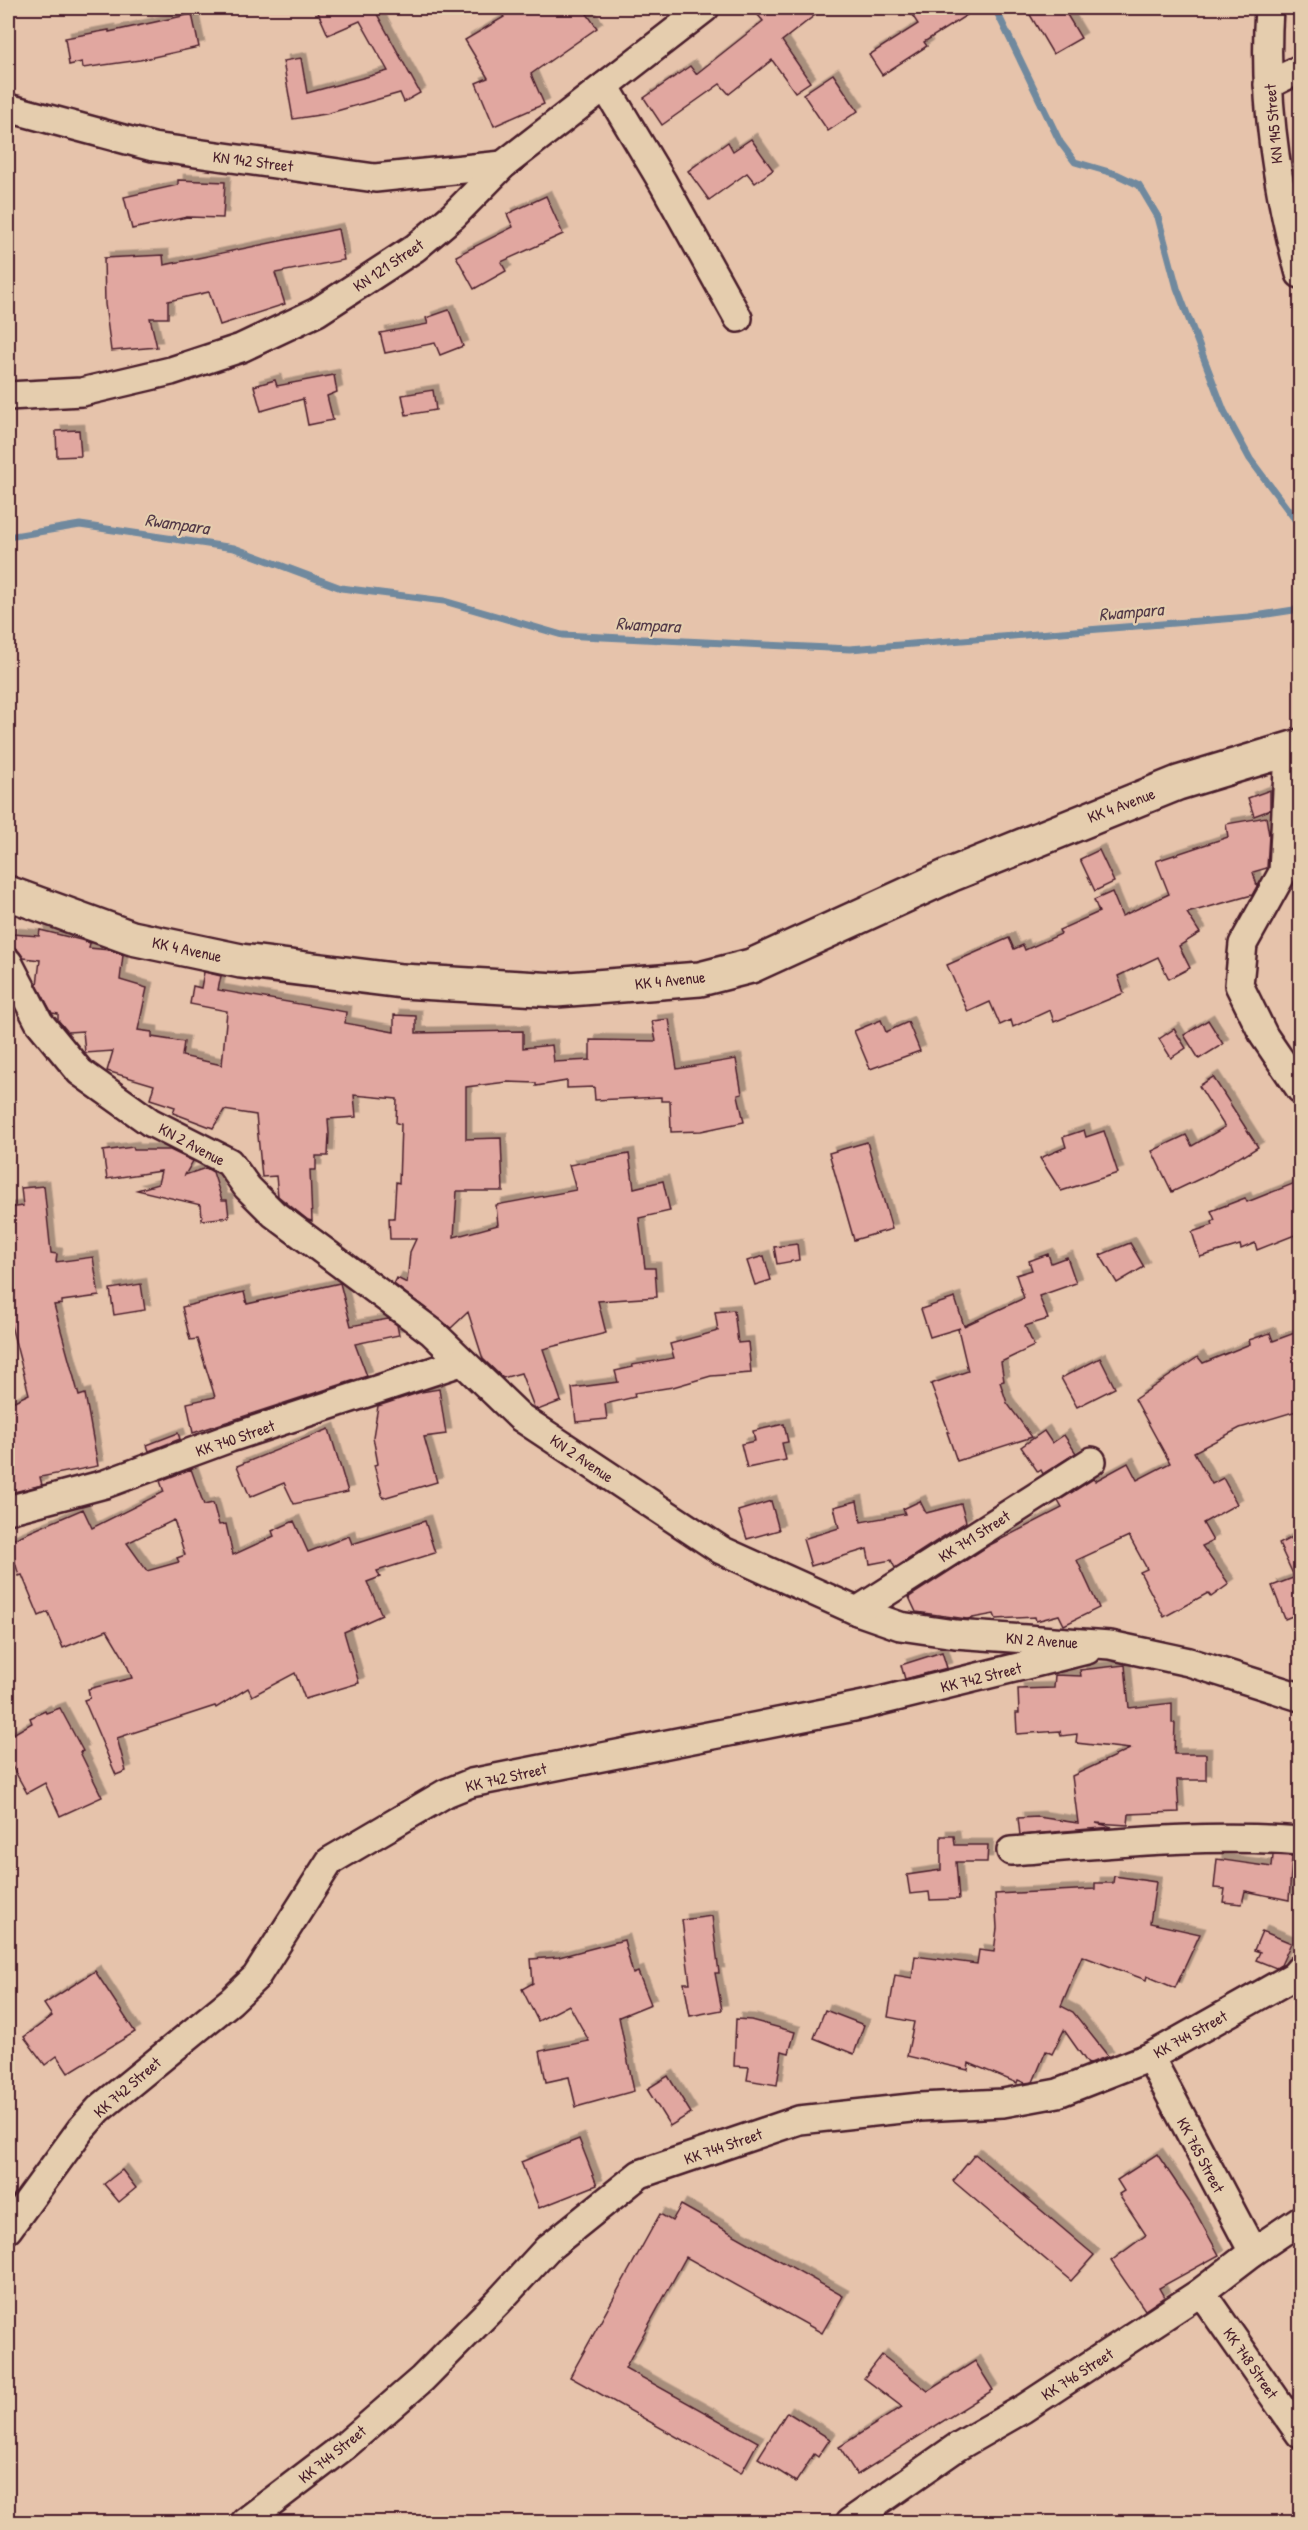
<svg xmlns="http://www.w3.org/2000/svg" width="1308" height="2530" font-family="'Patrick Hand',sans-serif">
  <defs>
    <filter id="shadow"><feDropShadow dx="5.5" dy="-5.5" stdDeviation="0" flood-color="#0004"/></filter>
  </defs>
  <rect width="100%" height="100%" fill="#e6c3ab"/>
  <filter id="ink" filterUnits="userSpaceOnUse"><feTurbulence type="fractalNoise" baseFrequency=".0167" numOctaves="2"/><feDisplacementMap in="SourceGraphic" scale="12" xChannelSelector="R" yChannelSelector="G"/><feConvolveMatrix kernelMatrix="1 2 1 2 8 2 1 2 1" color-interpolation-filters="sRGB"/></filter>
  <g filter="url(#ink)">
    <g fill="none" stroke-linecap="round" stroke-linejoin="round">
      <g stroke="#6f899e" stroke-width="7">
        <polyline points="995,8 1060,142 1075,162 1116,174 1139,185 1158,217 1177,288 1224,411 1250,459 1300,526"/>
        <polyline points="8,537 80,525 234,548 341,588 444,601 562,635 850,649 1249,617 1300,609"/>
      </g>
    </g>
    <g fill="#e1a7a0" stroke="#4a1f2b" stroke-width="1.5" fill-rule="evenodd" filter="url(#shadow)">
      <polygon points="316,8 391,8 377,14 420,93 404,102 400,93 326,114 293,119 283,61 301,58 307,93 388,71 360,21 328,35"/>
      <polygon points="498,8 583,8 597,28 531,74 544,104 494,126 476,83 488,78 465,40 504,17"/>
      <polygon points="752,8 824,8 782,41 810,82 795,92 772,60 729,94 720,84 662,125 644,98 690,66 696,74 763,21"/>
      <polygon points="924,8 978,8 924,42 927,46 882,75 869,55 918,24 912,15"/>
      <polygon points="1026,8 1063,8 1081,38 1053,54"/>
      <polygon points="192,14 199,47 140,60 83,68 82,62 69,65 65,38 109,30 109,32"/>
      <polygon points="833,74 858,111 828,131 803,94"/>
      <polygon points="751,139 773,170 755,183 747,173 709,200 688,171 728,142 733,151"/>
      <polygon points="178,180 225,182 223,218 187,217 132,229 124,197 178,185"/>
      <polygon points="546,196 563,234 501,262 506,271 474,289 456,256 513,227 507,214"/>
      <polygon points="338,229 344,260 275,273 285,304 220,325 209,292 168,301 168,318 150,318 157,347 111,351 105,304 104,258 163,255 164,265"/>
      <polygon points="449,310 463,346 440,355 435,343 385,353 380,333 428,324 426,318"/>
      <polygon points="334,375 337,392 327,396 333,420 308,425 303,399 261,411 254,386 275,380 277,386"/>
      <polygon points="433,390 436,410 406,415 402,395"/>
      <polygon points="79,430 81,456 57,457 56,431"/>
      <polygon points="1270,790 1270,810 1254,816 1248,798"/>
      <polygon points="1266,817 1269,835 1267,868 1253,872 1257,886 1252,895 1187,913 1200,933 1179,946 1190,968 1169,979 1158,957 1118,976 1124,993 1054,1022 1050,1010 1013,1027 1011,1020 1000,1025 990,1002 968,1012 947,965 1009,938 1014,949 1023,945 1025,950 1061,934 1059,930 1099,912 1094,900 1112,892 1122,916 1169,894 1156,861 1228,837 1226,824"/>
      <polygon points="1099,850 1114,882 1095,891 1080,859"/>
      <polygon points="40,930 81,940 90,943 89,948 110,950 123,955 120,980 147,988 138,1030 152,1032 152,1037 184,1042 182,1056 222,1065 227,1011 190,1004 193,986 201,988 204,972 221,976 218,990 346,1012 345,1023 394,1032 394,1015 416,1016 416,1033 523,1031 523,1048 552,1045 554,1062 590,1060 590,1040 656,1041 652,1021 669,1019 677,1069 736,1059 742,1094 738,1095 744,1122 701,1131 671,1132 670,1101 661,1101 661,1097 595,1100 594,1087 567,1088 567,1081 536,1086 536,1083 507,1082 466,1087 466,1139 501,1138 503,1191 457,1191 454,1237 498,1225 496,1205 576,1190 569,1165 629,1154 634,1188 663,1181 670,1211 639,1218 645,1268 655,1268 657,1297 598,1301 606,1333 543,1349 561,1401 538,1410 534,1407 521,1373 503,1378 483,1359 468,1312 451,1328 394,1284 397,1278 407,1283 410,1252 416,1239 390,1239 389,1218 394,1218 396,1182 399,1183 401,1124 396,1123 397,1099 354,1095 356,1117 328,1119 329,1134 328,1156 316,1156 316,1170 310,1170 312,1221 308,1220 278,1196 276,1176 262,1177 256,1115 224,1110 213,1128 173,1113 175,1107 150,1099 154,1085 107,1071 113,1051 85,1053 83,1031 68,1032 58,1020 58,1014 52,1013 37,985 40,960 24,958 17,949 11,947 12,934 39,936"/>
      <polygon points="881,1020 886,1032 908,1022 920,1051 870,1069 854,1031"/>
      <polygon points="1208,1020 1223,1044 1199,1059 1184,1035"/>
      <polygon points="1174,1029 1186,1048 1171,1058 1159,1039"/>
      <polygon points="1213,1077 1258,1147 1244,1156 1243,1154 1212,1173 1172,1192 1152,1151 1186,1135 1192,1146 1225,1127 1199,1086"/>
      <polygon points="1084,1130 1086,1137 1104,1131 1118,1173 1061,1191 1040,1158 1066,1147 1063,1137"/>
      <polygon points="867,1142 892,1229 854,1240 829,1153"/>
      <polygon points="133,1147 134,1150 170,1150 193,1161 185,1175 206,1168 213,1172 222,1200 227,1200 229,1217 202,1220 201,1205 137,1190 158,1184 161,1171 107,1179 103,1151"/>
      <polygon points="1300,1181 1300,1233 1257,1250 1255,1243 1241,1249 1240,1245 1200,1257 1192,1232 1213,1225 1212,1222 1215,1220 1211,1211 1245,1198 1247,1202"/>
      <polygon points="44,1186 51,1253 57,1254 56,1262 93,1257 99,1296 62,1301 62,1304 54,1305 79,1396 85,1394 98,1466 40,1477 42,1485 10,1493 8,1483 8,1404 29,1394 8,1314 8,1208 23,1206 21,1188"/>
      <polygon points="1130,1243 1144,1267 1117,1283 1100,1255"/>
      <polygon points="797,1244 799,1260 777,1264 774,1247"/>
      <polygon points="1048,1254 1051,1263 1067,1257 1076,1283 1039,1296 1048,1319 1025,1326 1034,1346 1001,1362 1004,1381 1000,1382 1007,1403 1032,1437 957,1461 947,1432 949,1432 931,1384 968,1371 958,1329 960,1328 930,1337 921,1309 955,1298 964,1326 1024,1298 1016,1275 1032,1270 1029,1261"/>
      <polygon points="764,1256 771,1280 755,1285 747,1261"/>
      <polygon points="340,1283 351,1326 388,1319 397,1325 399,1335 355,1344 367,1376 193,1433 187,1403 215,1397 197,1339 190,1340 182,1307 244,1292 247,1304"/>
      <polygon points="141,1284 145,1310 114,1315 110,1289"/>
      <polygon points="734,1310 738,1343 748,1342 751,1373 711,1376 673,1387 634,1393 635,1397 605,1404 607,1419 576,1422 572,1388 618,1382 615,1371 633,1367 632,1365 674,1358 670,1344 718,1331 715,1312"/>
      <polygon points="1300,1331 1300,1410 1240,1428 1194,1452 1212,1484 1223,1478 1237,1504 1203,1523 1213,1541 1202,1546 1229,1584 1211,1597 1208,1593 1164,1617 1140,1572 1147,1569 1129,1536 1077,1560 1099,1608 1064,1625 1059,1615 1036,1621 1035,1617 996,1619 994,1614 967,1619 916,1612 909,1597 988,1546 1062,1508 1058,1501 1093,1479 1095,1481 1128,1463 1137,1480 1170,1463 1135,1399 1198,1357 1203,1363 1250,1344 1249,1340 1270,1333 1273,1341"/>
      <polygon points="1100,1358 1115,1388 1077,1407 1061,1378"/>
      <polygon points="439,1389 446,1434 424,1437 437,1482 383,1498 374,1465 378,1464 373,1437 378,1406 421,1392"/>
      <polygon points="784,1424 788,1442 782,1443 786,1460 747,1468 741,1444 755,1441 753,1431"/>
      <polygon points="329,1429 348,1492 294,1504 284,1483 250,1497 237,1466"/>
      <polygon points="1044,1431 1052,1443 1064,1435 1076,1453 1043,1474 1041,1470 1038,1472 1021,1447"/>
      <polygon points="178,1433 180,1439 149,1451 147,1445"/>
      <path d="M191,1469L204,1505L213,1503L219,1525L226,1524L233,1555L274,1536L272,1531L294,1521L308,1552L349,1536L352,1544L425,1521L435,1553L377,1571L380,1577L367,1582L382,1615L344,1632L359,1683L305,1699L295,1673L252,1696L248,1688L216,1708L215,1706L117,1738L126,1771L116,1775L84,1700L90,1698L88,1689L132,1678L125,1660L107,1630L63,1648L48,1612L39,1616L22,1575L19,1576L9,1541L83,1509L92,1528L164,1492L160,1481ZM174,1520L185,1555L177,1558L179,1562L147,1571L127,1543Z"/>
      <polygon points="771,1501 779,1530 747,1539 738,1511"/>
      <polygon points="857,1501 861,1522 905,1514 903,1509 920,1501 926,1513 961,1504 966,1522 895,1568 891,1560 870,1564 867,1549 811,1566 803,1539 839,1528 834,1507"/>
      <polygon points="1300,1533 1300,1589 1279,1544"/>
      <polygon points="1293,1578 1300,1596 1300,1613 1285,1619 1272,1586"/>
      <polygon points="942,1652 947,1668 905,1679 901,1665"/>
      <polygon points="1125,1665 1129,1708 1172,1703 1172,1723 1175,1723 1174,1754 1206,1754 1206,1780 1177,1780 1179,1812 1129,1814 1128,1825 1096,1823 1112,1827 1020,1835 1018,1818 1038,1817 1078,1823 1072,1776 1130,1749 1076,1743 1077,1734 1061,1736 1060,1731 1017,1734 1016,1713 1019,1713 1018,1689 1054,1688 1055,1675 1081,1676 1080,1670"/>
      <polygon points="60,1708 83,1751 80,1752 102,1797 60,1816 45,1783 27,1793 8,1759 8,1737 32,1723 30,1718 45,1711 46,1713"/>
      <polygon points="941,1836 954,1836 955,1845 988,1845 987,1862 956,1862 959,1899 930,1900 929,1892 910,1894 907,1875 941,1870"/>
      <polygon points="1273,1855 1292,1856 1289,1900 1245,1891 1242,1904 1223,1902 1225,1889 1214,1888 1217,1859 1272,1867"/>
      <polygon points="1114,1876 1156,1882 1150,1923 1200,1934 1175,1988 1147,1976 1146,1980 1082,1956 1061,2006 1073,2012 1108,2056 1088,2064 1064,2030 1052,2054 1046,2051 1033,2082 1025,2083 1018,2080 1017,2083 969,2063 968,2070 907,2056 914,2022 888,2017 895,1975 912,1978 915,1956 977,1964 979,1950 994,1952 997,1928 995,1894 1095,1889 1095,1883 1113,1883"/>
      <polygon points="712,1916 719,1973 715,1973 722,2010 690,2016 684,1983 690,1983 682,1920"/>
      <polygon points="1262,1931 1291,1943 1281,1965 1276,1968 1256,1960 1260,1952 1254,1950"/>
      <polygon points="624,1940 633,1974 638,1972 651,2004 619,2017 634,2091 576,2107 569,2077 546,2082 540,2051 589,2041 569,2005 538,2021 522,1989 533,1983 531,1959 559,1957"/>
      <polygon points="95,1971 135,2032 68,2073 57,2056 45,2065 24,2037 52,2016 44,2004"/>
      <polygon points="825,2010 864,2025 854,2054 814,2038"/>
      <polygon points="736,2019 751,2020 795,2032 789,2053 782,2051 777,2085 747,2080 749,2067 734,2066"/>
      <polygon points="668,2076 691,2113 670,2126 647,2089"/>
      <polygon points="579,2139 597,2185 539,2208 521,2162"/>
      <polygon points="975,2154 1094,2255 1071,2281 953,2181"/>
      <polygon points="1157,2154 1192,2206 1219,2255 1159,2288 1164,2297 1145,2310 1111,2261 1146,2235 1119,2194 1124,2191 1117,2180"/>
      <polygon points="122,2170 136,2188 119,2202 104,2184"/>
      <polygon points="681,2205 843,2296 822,2333 686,2257 625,2368 758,2442 741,2473 570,2377 660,2214 672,2221"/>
      <polygon points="882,2355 928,2391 975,2361 993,2390 857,2475 839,2447 902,2407 864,2378"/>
      <polygon points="787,2412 830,2439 818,2457 814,2454 796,2482 758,2458"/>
    </g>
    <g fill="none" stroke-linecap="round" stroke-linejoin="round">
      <defs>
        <g id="minor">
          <path d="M1269,8C1263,98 1276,187 1300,274"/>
          <polyline points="1268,85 1300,69"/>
          <polyline points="605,86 663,183 738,318"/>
          <polyline points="8,108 153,147 375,178 503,165"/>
          <polyline points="8,396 82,392 171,371 241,348 317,312 415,248 453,216 503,165 705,8"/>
          <polyline points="1289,750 1283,872 1243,944 1239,985 1264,1036 1300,1089"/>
          <polyline points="8,962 39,1022 80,1072 150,1122 229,1162 247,1187 274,1214 432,1332 520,1417 721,1550 857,1611 900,1626 955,1634 1110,1645 1189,1662 1300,1697"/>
          <polyline points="8,1510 105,1484 230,1438 461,1362"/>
          <polyline points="857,1611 1092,1461"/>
          <path d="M1011,1851C1108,1844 1203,1833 1300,1841"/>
          <polyline points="1150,2057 1253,2252"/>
          <polyline points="8,2229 81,2129 99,2109 231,2001 256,1977 330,1861 446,1793 471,1783 864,1705 1087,1650"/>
          <polyline points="1201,2292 1300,2434"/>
          <polyline points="245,2522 346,2445 422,2379 499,2301 547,2249 640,2174 799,2120 920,2107 1003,2103 1058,2093 1150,2057 1294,1976 1300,1969"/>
          <polyline points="850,2522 957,2447 1023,2409 1201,2292 1253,2252 1300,2220"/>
        </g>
        <polyline id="major" points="8,893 132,938 241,961 402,981 556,990 700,979 751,966 950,875 1178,783 1300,746"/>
      </defs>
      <use href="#minor" stroke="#4a1f2b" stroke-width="32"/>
      <use href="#major" stroke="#4a1f2b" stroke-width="38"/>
      <use href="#minor" stroke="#e5cdae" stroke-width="27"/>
      <use href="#major" stroke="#e5cdae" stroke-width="33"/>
    </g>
  </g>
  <g text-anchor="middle" stroke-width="4.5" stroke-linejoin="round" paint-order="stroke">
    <g font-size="16" fill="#4a1f2b" stroke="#e5cdae">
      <text transform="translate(1273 124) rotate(-95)" y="6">KN 145 Street</text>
      <text transform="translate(253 161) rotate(7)" y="6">KN 142 Street</text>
      <text transform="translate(388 265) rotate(-34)" y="6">KN 121 Street</text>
      <text transform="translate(1121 805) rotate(-21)" y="6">KK 4 Avenue</text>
      <text transform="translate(187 949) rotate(12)" y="6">KK 4 Avenue</text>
      <text transform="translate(670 980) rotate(-6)" y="6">KK 4 Avenue</text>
      <text transform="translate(192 1144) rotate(28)" y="6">KN 2 Avenue</text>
      <text transform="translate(235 1438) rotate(-19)" y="6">KK 740 Street</text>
      <text transform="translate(582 1458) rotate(34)" y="6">KN 2 Avenue</text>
      <text transform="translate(974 1536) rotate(-33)" y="6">KK 741 Street</text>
      <text transform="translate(1042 1640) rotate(4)" y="6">KN 2 Avenue</text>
      <text transform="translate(981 1677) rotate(-14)" y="6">KK 742 Street</text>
      <text transform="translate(506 1777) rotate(-13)" y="6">KK 742 Street</text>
      <text transform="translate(1190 2034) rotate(-29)" y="6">KK 744 Street</text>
      <text transform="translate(127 2087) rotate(-41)" y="6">KK 742 Street</text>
      <text transform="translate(723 2146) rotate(-19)" y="6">KK 744 Street</text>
      <text transform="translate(1201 2155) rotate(62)" y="6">KK 765 Street</text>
      <text transform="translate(1251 2363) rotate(55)" y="6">KK 748 Street</text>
      <text transform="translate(1077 2374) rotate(-33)" y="6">KK 746 Street</text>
      <text transform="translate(332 2454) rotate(-39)" y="6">KK 744 Street</text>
    </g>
    <g font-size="18" font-style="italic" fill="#533a48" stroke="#e5cdae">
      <text transform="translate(177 524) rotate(8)" y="6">Rwampara</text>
      <text transform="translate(1131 612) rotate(-5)" y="6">Rwampara</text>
      <text transform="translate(648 625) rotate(3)" y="6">Rwampara</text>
    </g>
  </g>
  <rect width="1308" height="2530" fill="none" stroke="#e5cdae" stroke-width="30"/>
  <rect x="15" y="15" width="1278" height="2500" fill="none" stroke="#4a1f2b" stroke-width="2" filter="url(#ink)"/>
</svg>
